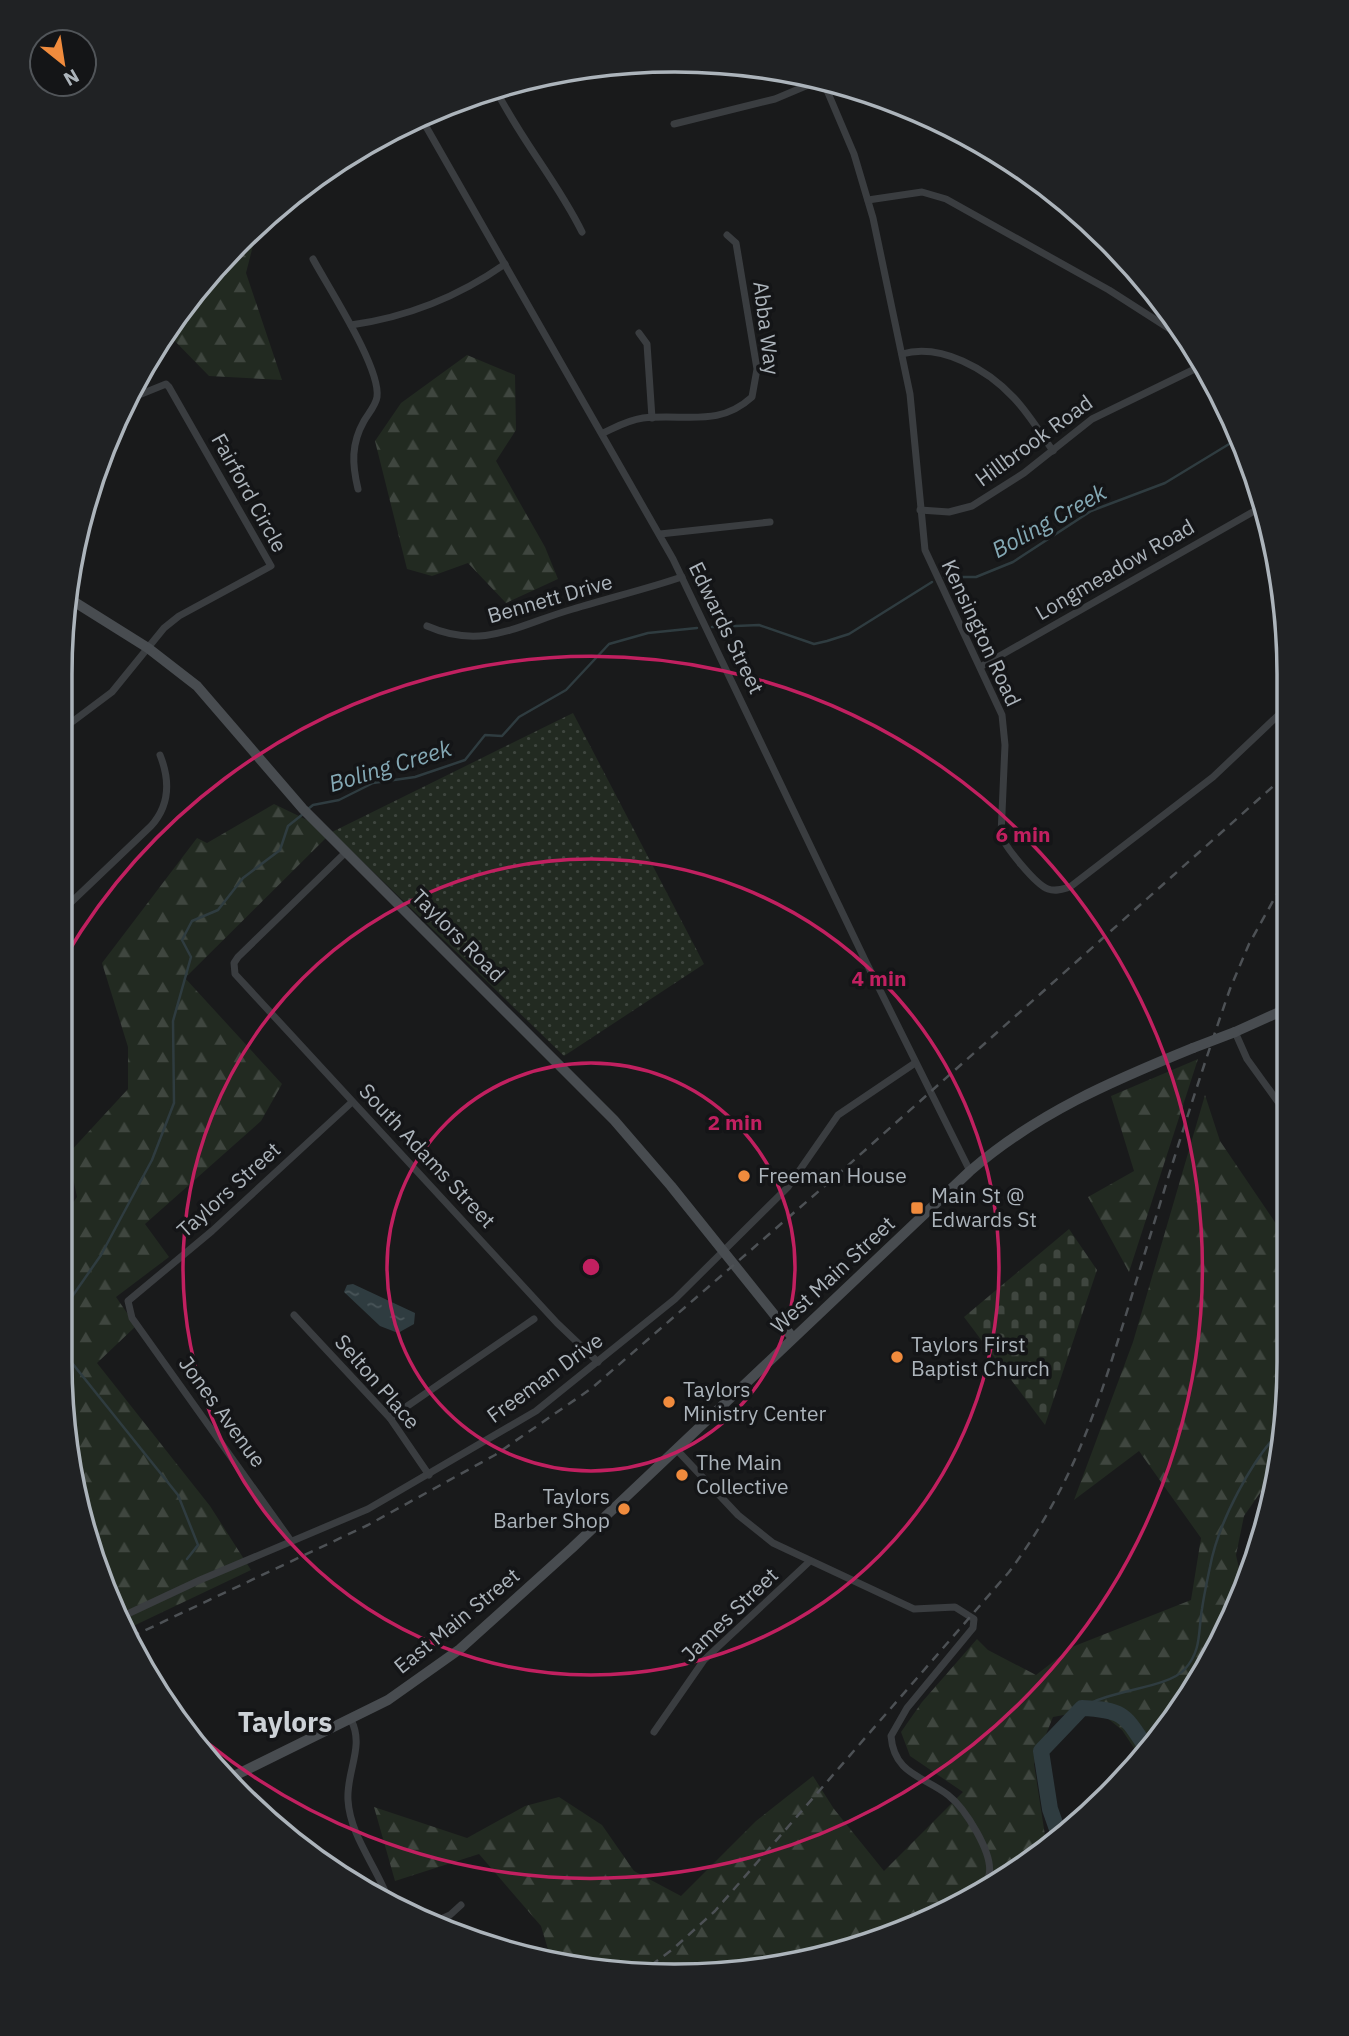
<svg xmlns="http://www.w3.org/2000/svg" width="1349" height="2036" font-family="'IBM Plex Sans',sans-serif">
  <defs>
    <pattern id="forest-firs" width="22" height="20" patternUnits="userSpaceOnUse" patternTransform="scale(1.75)"><rect width="22" height="20" fill="#222a21"/><path d="M5 1l3.5 6h-7zM16 11l3.5 6h-7z" fill="#3f463f"/></pattern>
    <pattern id="cemetery-stones" width="16" height="16" patternUnits="userSpaceOnUse" patternTransform="scale(1.75)"><rect width="16" height="16" fill="#222a21"/><path d="M2 7V4a2 2 0 0 1 4 0v3zM10 15v-3a2 2 0 0 1 4 0v3z" fill="#3f463f"/></pattern>
    <pattern id="park-dots" width="8" height="8" patternUnits="userSpaceOnUse" patternTransform="scale(1.75)"><rect width="8" height="8" fill="#222a21"/><path d="M2 2h.1M6 6h.1" fill="none" stroke="#3f463f" stroke-width="1.8" stroke-linecap="round"/></pattern>
    <pattern id="water-ripples" width="26" height="14" patternUnits="userSpaceOnUse" patternTransform="scale(1.75)"><rect width="26" height="14" fill="#2f3c40"/><path d="M2 4q2-2 4 0t4 0M15 11q2-2 4 0t4 0" fill="none" stroke="#4a565a"/></pattern>
  </defs>
  <rect width="100%" height="100%" fill="#191a1b"/>
  <g fill="url(#forest-firs)">
    <polygon points="258,226 246,273 282,380 209,376 168,334 212,269"/>
    <polygon points="467,355 515,375 516,430 496,461 545,547 558,579 506,603 468,563 432,576 407,569 375,441 401,403"/>
    <polygon points="274,804 332,832 185,978 282,1084 261,1121 145,1224 169,1257 116,1297 136,1326 97,1363 210,1506 251,1570 127,1629 92,1559 60,1362 60,1221 77,1197 68,1154 128,1089 128,1047 102,963 197,838 207,843"/>
    <polygon points="1198,1059 1129,1272 1088,1197 1134,1171 1111,1096"/>
    <polygon points="1205,1095 1220,1141 1285,1237 1284,1442 1276,1470 1244,1516 1236,1555 1242,1582 1226,1633 1142,1760 1122,1730 1096,1709 1053,1717 1034,1764 1046,1842 982,1894 833,1956 634,1975 550,1956 541,1926 479,1854 395,1881 374,1807 467,1838 525,1806 559,1797 602,1825 634,1871 681,1896 756,1821 813,1776 834,1809 884,1871 963,1792 910,1756 901,1732 922,1702 977,1639 988,1650 1036,1675 1072,1647 1191,1600 1201,1538 1139,1451 1074,1500 1133,1342"/>
  </g>
  <polygon fill="url(#cemetery-stones)" points="1069,1229 1097,1270 1045,1425 964,1317"/>
  <polygon fill="url(#park-dots)" points="573,713 704,964 564,1056 332,832"/>
  <polygon fill="url(#water-ripples)" points="353,1284 415,1313 414,1324 398,1333 380,1326 344,1292 347,1285"/>
  <g fill="none" stroke-linecap="round" stroke-linejoin="round">
    <g stroke="#2f3c40" stroke-width="2.5">
      <polyline points="944,577 976,577 1013,562 1091,511 1165,483 1239,438"/>
      <polyline points="712,627 759,625 814,644 827,641 849,634 932,582"/>
      <polyline points="308,809 313,805 339,800 373,783 415,777 465,760 485,735 502,736 519,717 566,690 609,644 648,633 697,628"/>
      <polyline points="60,1314 101,1255 152,1160 174,1103 173,1021 191,957 182,940 192,921 218,910 243,878 280,850 288,826 303,814"/>
      <polyline points="60,1348 178,1495 198,1545 187,1559"/>
      <path d="M1082,1708C1110,1689 1167,1689 1185,1669C1202,1650 1198,1631 1202,1609C1204,1595 1207,1581 1210,1567C1218,1523 1252,1458 1284,1427"/>
    </g>
    <path stroke="#2f3c40" stroke-width="16" d="M1058,1832L1050,1809L1041,1751L1082,1708C1126,1710 1125,1716 1148,1750"/>
    <g stroke="#3a3d40" stroke-width="7">
      <path d="M823,81L854,154L873,218L910,394L925,550L1002,715L1005,745L1001,835C1005,847 1036,885 1048,889C1056,892 1063,889 1070,887L1213,777L1288,706"/>
      <path d="M495,88C520,139 557,181 582,232"/>
      <polyline points="420,116 673,559 865,960 970,1171"/>
      <polyline points="674,124 775,99 820,80"/>
      <polyline points="868,200 922,192 946,199 1109,290 1187,340"/>
      <path d="M313,259C328,287 381,368 377,397C376,405 368,414 364,421C351,444 352,464 358,489"/>
      <path d="M351,325C408,317 458,297 505,264"/>
      <polyline points="639,333 647,344 652,418"/>
      <path d="M902,354C941,343 987,369 1014,398C1029,414 1041,434 1053,451"/>
      <path d="M603,433C616,427 628,420 643,418C685,413 718,428 752,397L757,369L736,243L727,235"/>
      <polyline points="920,510 949,512 972,506 1024,473 1092,419 1203,365"/>
      <polyline points="660,534 770,522"/>
      <path d="M427,626C484,651 520,624 573,609C609,598 646,589 682,577"/>
      <polyline points="982,666 1265,505"/>
      <polyline points="64,728 112,692 164,628 179,616 271,566 169,387 166,384 124,401"/>
      <polyline points="346,852 238,957 234,963 235,974 557,1323 598,1362"/>
      <path d="M63,910L151,826C170,805 170,780 160,755"/>
      <polyline points="1235,1032 1247,1059 1286,1113"/>
      <polyline points="62,1065 66,1048 62,1018"/>
      <polyline points="294,1315 390,1418 429,1475"/>
      <polyline points="390,1418 534,1319"/>
      <path d="M676,1449L738,1515L773,1543L914,1609L955,1607L974,1619L973,1628L907,1708L891,1736C894,1774 923,1776 948,1795C965,1808 994,1854 989,1875C987,1884 980,1891 974,1897"/>
      <polyline points="291,1541 132,1318 128,1301 212,1231 352,1102"/>
      <polyline points="121,1617 200,1580 368,1509 536,1411 675,1299 788,1187 838,1115 915,1063"/>
      <path d="M351,1720C365,1746 346,1772 348,1800C350,1836 377,1867 389,1901"/>
      <polyline points="654,1732 704,1660 810,1561"/>
      <polyline points="430,1924 450,1915 461,1905"/>
    </g>
    <g stroke="#484c50" stroke-width="10">
      <polyline points="65,596 148,648 197,686 303,809 614,1120 671,1186 793,1338"/>
      <polyline points="1235,1032 1286,1009"/>
      <path d="M232,1777L388,1700L460,1649L572,1548L970,1171C1037,1113 1112,1081 1193,1048"/>
    </g>
    <g stroke="#4d5155" stroke-width="2.5" stroke-dasharray="9 7" stroke-linecap="butt">
      <polyline points="131,1637 368,1525 495,1455 592,1388 835,1177 1288,773"/>
      <path d="M638,1975L673,1949L715,1911L1009,1572C1079,1478 1102,1392 1136,1282C1166,1184 1196,1086 1230,989L1249,944L1287,876"/>
    </g>
    <polyline stroke="#484c50" stroke-width="10" points="1193,1048 1235,1032"/>
  </g>
  <g fill="none" stroke="#c12060" stroke-width="3.5">
    <circle cx="591" cy="1267" r="204"/>
    <circle cx="591" cy="1267" r="408"/>
    <path d="M65 957A611 611 0 1 1 167 1707"/>
  </g>
  <g fill="#f08b3d" stroke="#141517" stroke-width="2.5">
    <circle cx="744" cy="1176" r="7"/>
    <rect x="910" y="1201" width="14" height="14" rx="3.5"/>
    <circle cx="897" cy="1357" r="7"/>
    <circle cx="669" cy="1402" r="7"/>
    <circle cx="682" cy="1475" r="7"/>
    <circle cx="624" cy="1509" r="7"/>
  </g>
  <g text-anchor="middle" stroke-width="7" stroke-linejoin="round" paint-order="stroke">
    <g font-size="21" fill="#acb4bb" stroke="#141517">
      <text transform="translate(766 328) rotate(83)" y="7">Abba Way</text>
      <text transform="translate(1034 441) rotate(-36)" y="7">Hillbrook Road</text>
      <text transform="translate(249 493) rotate(61)" y="7">Fairford Circle</text>
      <text transform="translate(1115 570) rotate(-30)" y="7">Longmeadow Road</text>
      <text transform="translate(550 599) rotate(-16)" y="7">Bennett Drive</text>
      <text transform="translate(726 628) rotate(64)" y="7">Edwards Street</text>
      <text transform="translate(981 633) rotate(65)" y="7">Kensington Road</text>
      <text transform="translate(458 936) rotate(45)" y="7">Taylors Road</text>
      <text transform="translate(427 1156) rotate(47)" y="7">South Adams Street</text>
      <text transform="translate(229 1190) rotate(-42)" y="7">Taylors Street</text>
      <text transform="translate(833 1275) rotate(-43)" y="7">West Main Street</text>
      <text transform="translate(545 1378) rotate(-36)" y="7">Freeman Drive</text>
      <text transform="translate(377 1382) rotate(49)" y="7">Selton Place</text>
      <text transform="translate(222 1412) rotate(54)" y="7">Jones Avenue</text>
      <text transform="translate(730 1615) rotate(-44)" y="7">James Street</text>
      <text transform="translate(457 1621) rotate(-39)" y="7">East Main Street</text>
    </g>
    <g font-size="21" fill="#acb4bb" stroke="#141517" text-anchor="start">
      <text x="758" y="1183">Freeman House</text>
      <text x="931" y="1203">Main St @<tspan x="931" dy="24">Edwards St</tspan></text>
      <text x="911" y="1352">Taylors First<tspan x="911" dy="24">Baptist Church</tspan></text>
      <text x="683" y="1397">Taylors<tspan x="683" dy="24">Ministry Center</tspan></text>
      <text x="696" y="1470">The Main<tspan x="696" dy="24">Collective</tspan></text>
      <text x="610" y="1504" text-anchor="end">Taylors<tspan x="610" dy="24">Barber Shop</tspan></text>
    </g>
    <g font-size="23" font-style="italic" fill="#84a9b5" stroke="#141517">
      <text transform="translate(1049 521) rotate(-29)" y="8">Boling Creek</text>
      <text transform="translate(390 766) rotate(-17)" y="8">Boling Creek</text>
    </g>
    <g font-size="28" font-weight="bold" fill="#cdd2d7" stroke="#141517">
      <text x="285" y="1732">Taylors</text>
    </g>
  </g>
  <path d="M0 0H1349V2036H0ZM674 72H675A602 602 0 0 1 1277 674V1362A602 602 0 0 1 675 1964H674A602 602 0 0 1 72 1362V674A602 602 0 0 1 674 72Z" fill="#202224" fill-rule="evenodd"/>
  <path fill="none" stroke="#acb4bb" stroke-width="3.5" d="M674 72H675A602 602 0 0 1 1277 674V1362A602 602 0 0 1 675 1964H674A602 602 0 0 1 72 1362V674A602 602 0 0 1 674 72Z"/>
  <circle cx="591" cy="1267" r="10" fill="#c12060" stroke="#141517" stroke-width="3.5"/>
  <g font-size="21" text-anchor="middle" font-weight="bold" fill="#c12060" stroke="#141517" stroke-width="7" stroke-linejoin="round" paint-order="stroke">
    <text x="1023" y="842">6 min</text>
    <text x="879" y="986">4 min</text>
    <text x="735" y="1130">2 min</text>
  </g>
  <g transform="translate(63 63) rotate(150)"><circle r="33" fill="#141517" stroke="#515559" stroke-width="2"/>
  <path d="M0-5L12 26L0 18L-12 26Z" fill="#f08b3d"/>
  <text y="-10" font-size="19" font-weight="bold" text-anchor="middle" fill="#acb4bb">N</text>
  </g>
</svg>
